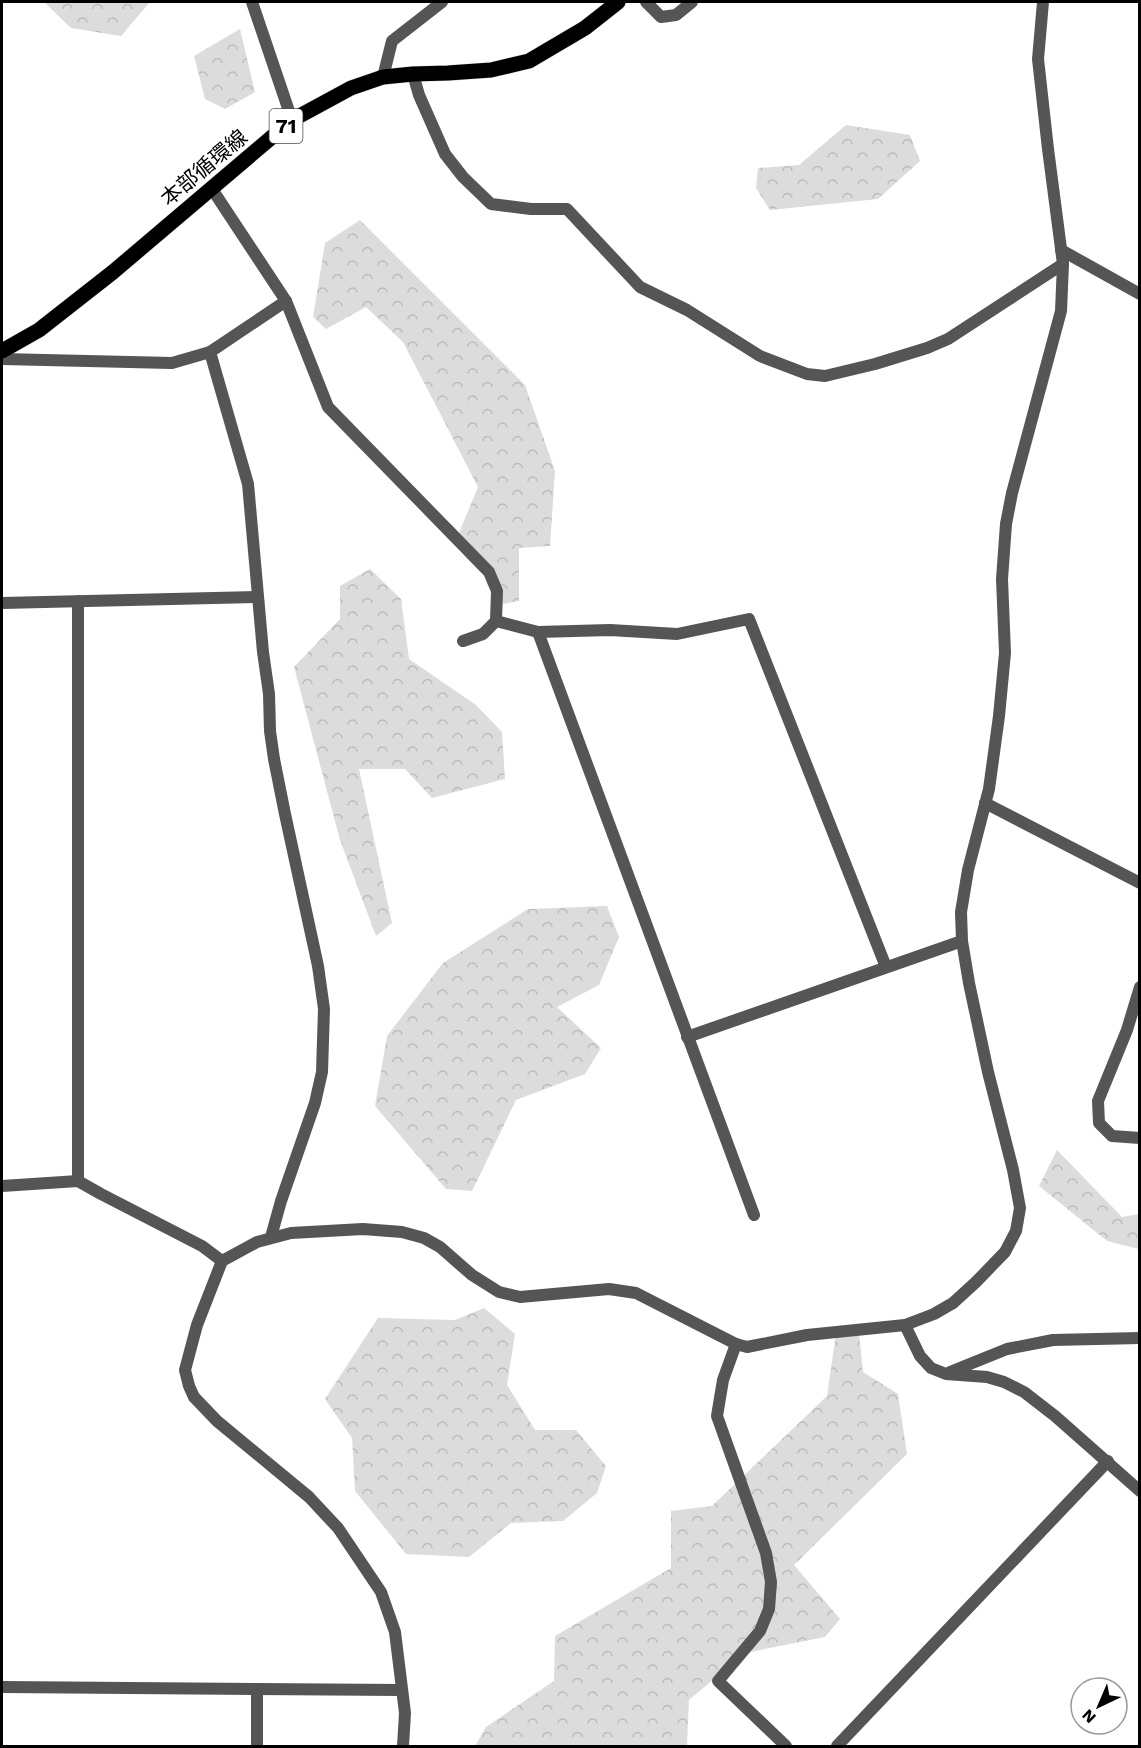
<svg xmlns="http://www.w3.org/2000/svg" width="1141" height="1748" font-family="'Work Sans','Noto Sans JP',sans-serif">
  <defs>
    <pattern id="forest-crowns" width="20" height="18" patternUnits="userSpaceOnUse" patternTransform="scale(1.5)"><rect width="20" height="18" fill="#dcdcdc"/><path d="M2 6a3 3 0 1 1 6 0M12 15a3 3 0 1 1 6 0" fill="none" stroke="#bbb"/></pattern>
  </defs>
  <rect width="100%" height="100%" fill="#fff"/>
  <g fill="url(#forest-crowns)">
    <polygon points="44,2 150,2 121,36 71,28"/>
    <polygon points="240,29 255,92 225,109 205,99 194,56"/>
    <polygon points="846,125 910,135 920,161 878,199 770,210 756,188 758,168 799,165"/>
    <polygon points="360,220 525,385 555,471 550,546 519,548 519,601 503,604 459,533 478,487 403,342 366,307 326,329 313,317 325,243"/>
    <polygon points="370,569 401,599 409,659 476,705 502,732 505,779 432,798 405,769 359,769 392,923 376,936 340,840 294,667 340,619 340,586"/>
    <polygon points="607,906 619,937 599,985 557,1007 601,1048 585,1074 516,1100 472,1191 446,1189 375,1106 387,1036 443,963 528,909"/>
    <polygon points="1057,1150 1122,1217 1139,1214 1139,1249 1107,1241 1039,1186"/>
    <polygon points="484,1308 515,1334 507,1385 535,1430 576,1430 606,1466 597,1493 563,1521 511,1523 469,1557 406,1554 355,1491 352,1438 325,1399 378,1318 455,1320"/>
    <polygon points="836,1333 859,1333 863,1372 898,1394 907,1454 794,1565 840,1619 825,1637 745,1653 689,1700 687,1746 475,1746 486,1727 554,1681 555,1636 671,1568 671,1511 712,1506 827,1396"/>
  </g>
  <g fill="none" stroke-linecap="round" stroke-linejoin="round">
    <defs>
      <polyline id="primary" points="2,351 39,330 113,272 292,120 351,88 383,77 413,74 448,73 491,70 529,61 585,28 618,2"/>
    </defs>
    <use href="#primary" stroke="#dbdbdb" stroke-width="16"/>
    <g stroke="#555" stroke-width="12">
      <polyline points="252,2 292,120"/>
      <polyline points="646,2 661,17 676,15 692,2"/>
      <polyline points="413,74 419,95 445,154 463,177 491,204 531,209 567,209 640,287 687,310 760,356 807,374 825,376 875,364 927,348 948,339 1063,264"/>
      <polyline points="383,77 392,41 442,2"/>
      <polyline points="212,189 286,301 328,407 489,572 497,591 496,621 483,634 463,641"/>
      <polyline points="1061,250 1140,294"/>
      <polyline points="210,352 248,484 263,652 269,694 270,731 274,759 285,814 318,966 324,1009 322,1072 315,1103 281,1201 271,1237"/>
      <polyline points="2,359 172,363 210,352 286,301"/>
      <polyline points="78,601 78,1181"/>
      <polyline points="2,603 257,597"/>
      <polyline points="496,621 538,632 610,630 677,634 749,619 886,967"/>
      <polyline points="538,632 754,1215"/>
      <polyline points="985,803 1140,883"/>
      <polyline points="1140,987 1127,1030 1098,1101 1099,1123 1112,1136 1140,1138"/>
      <polyline points="687,1037 962,941"/>
      <polyline points="2,1186 78,1181 101,1194 202,1246 222,1261"/>
      <polyline points="905,1325 920,1356 931,1368 946,1374 987,1377 1004,1382 1024,1392 1055,1416 1140,1491"/>
      <polyline points="736,1344 723,1380 717,1416 766,1553 771,1582 769,1609 760,1631 718,1681 786,1746"/>
      <polyline points="950,1372 1007,1349 1053,1340 1140,1338"/>
      <polyline points="2,1687 402,1690"/>
      <polyline points="257,1689 257,1746"/>
      <polyline points="403,1746 405,1713 395,1632 381,1592 338,1528 309,1497 217,1421 194,1397 189,1386 185,1370 197,1325 222,1261 257,1242 291,1233 363,1229 402,1232 424,1238 440,1247 472,1275 499,1292 520,1297 609,1289 636,1293 736,1344 747,1347 807,1335 905,1325 934,1314 953,1303 976,1282 1005,1252 1016,1231 1020,1208 1013,1170 988,1072 969,983 962,941 961,912 968,870 989,789 999,716 1005,653 1002,579 1006,524 1012,493 1061,311 1063,264 1048,149 1038,59 1043,2"/>
      <polyline points="837,1746 1108,1461"/>
    </g>
    <use href="#primary" stroke="#000" stroke-width="15"/>
  </g>
  <g text-anchor="middle" stroke-width="6" stroke-linejoin="round" paint-order="stroke">
    <rect fill="#fff" stroke="#4c4c4c" stroke-width="1.5" x="269.5" y="109" width="33" height="34" rx="4.5"/>
    <g font-size="20" font-weight="bold" fill="#000">
      <text x="286" y="133">71</text>
    </g>
    <g font-size="21" fill="#000" stroke="#fff">
      <text transform="translate(204 168) rotate(-40)" y="7">本部循環線</text>
    </g>
  </g>
  <rect width="1141" height="1748" fill="none" stroke="#000000" stroke-width="6"/>
  <g transform="translate(1099 1706) rotate(224)"><circle r="28" fill="#ffffff" stroke="#999999" stroke-width="1.5"/>
  <path d="M0-4.5L10 22L0 15L-10 22Z" fill="#000000"/>
  <text y="-9" font-size="16" font-weight="bold" text-anchor="middle" fill="#000000">N</text>
  </g>
</svg>
